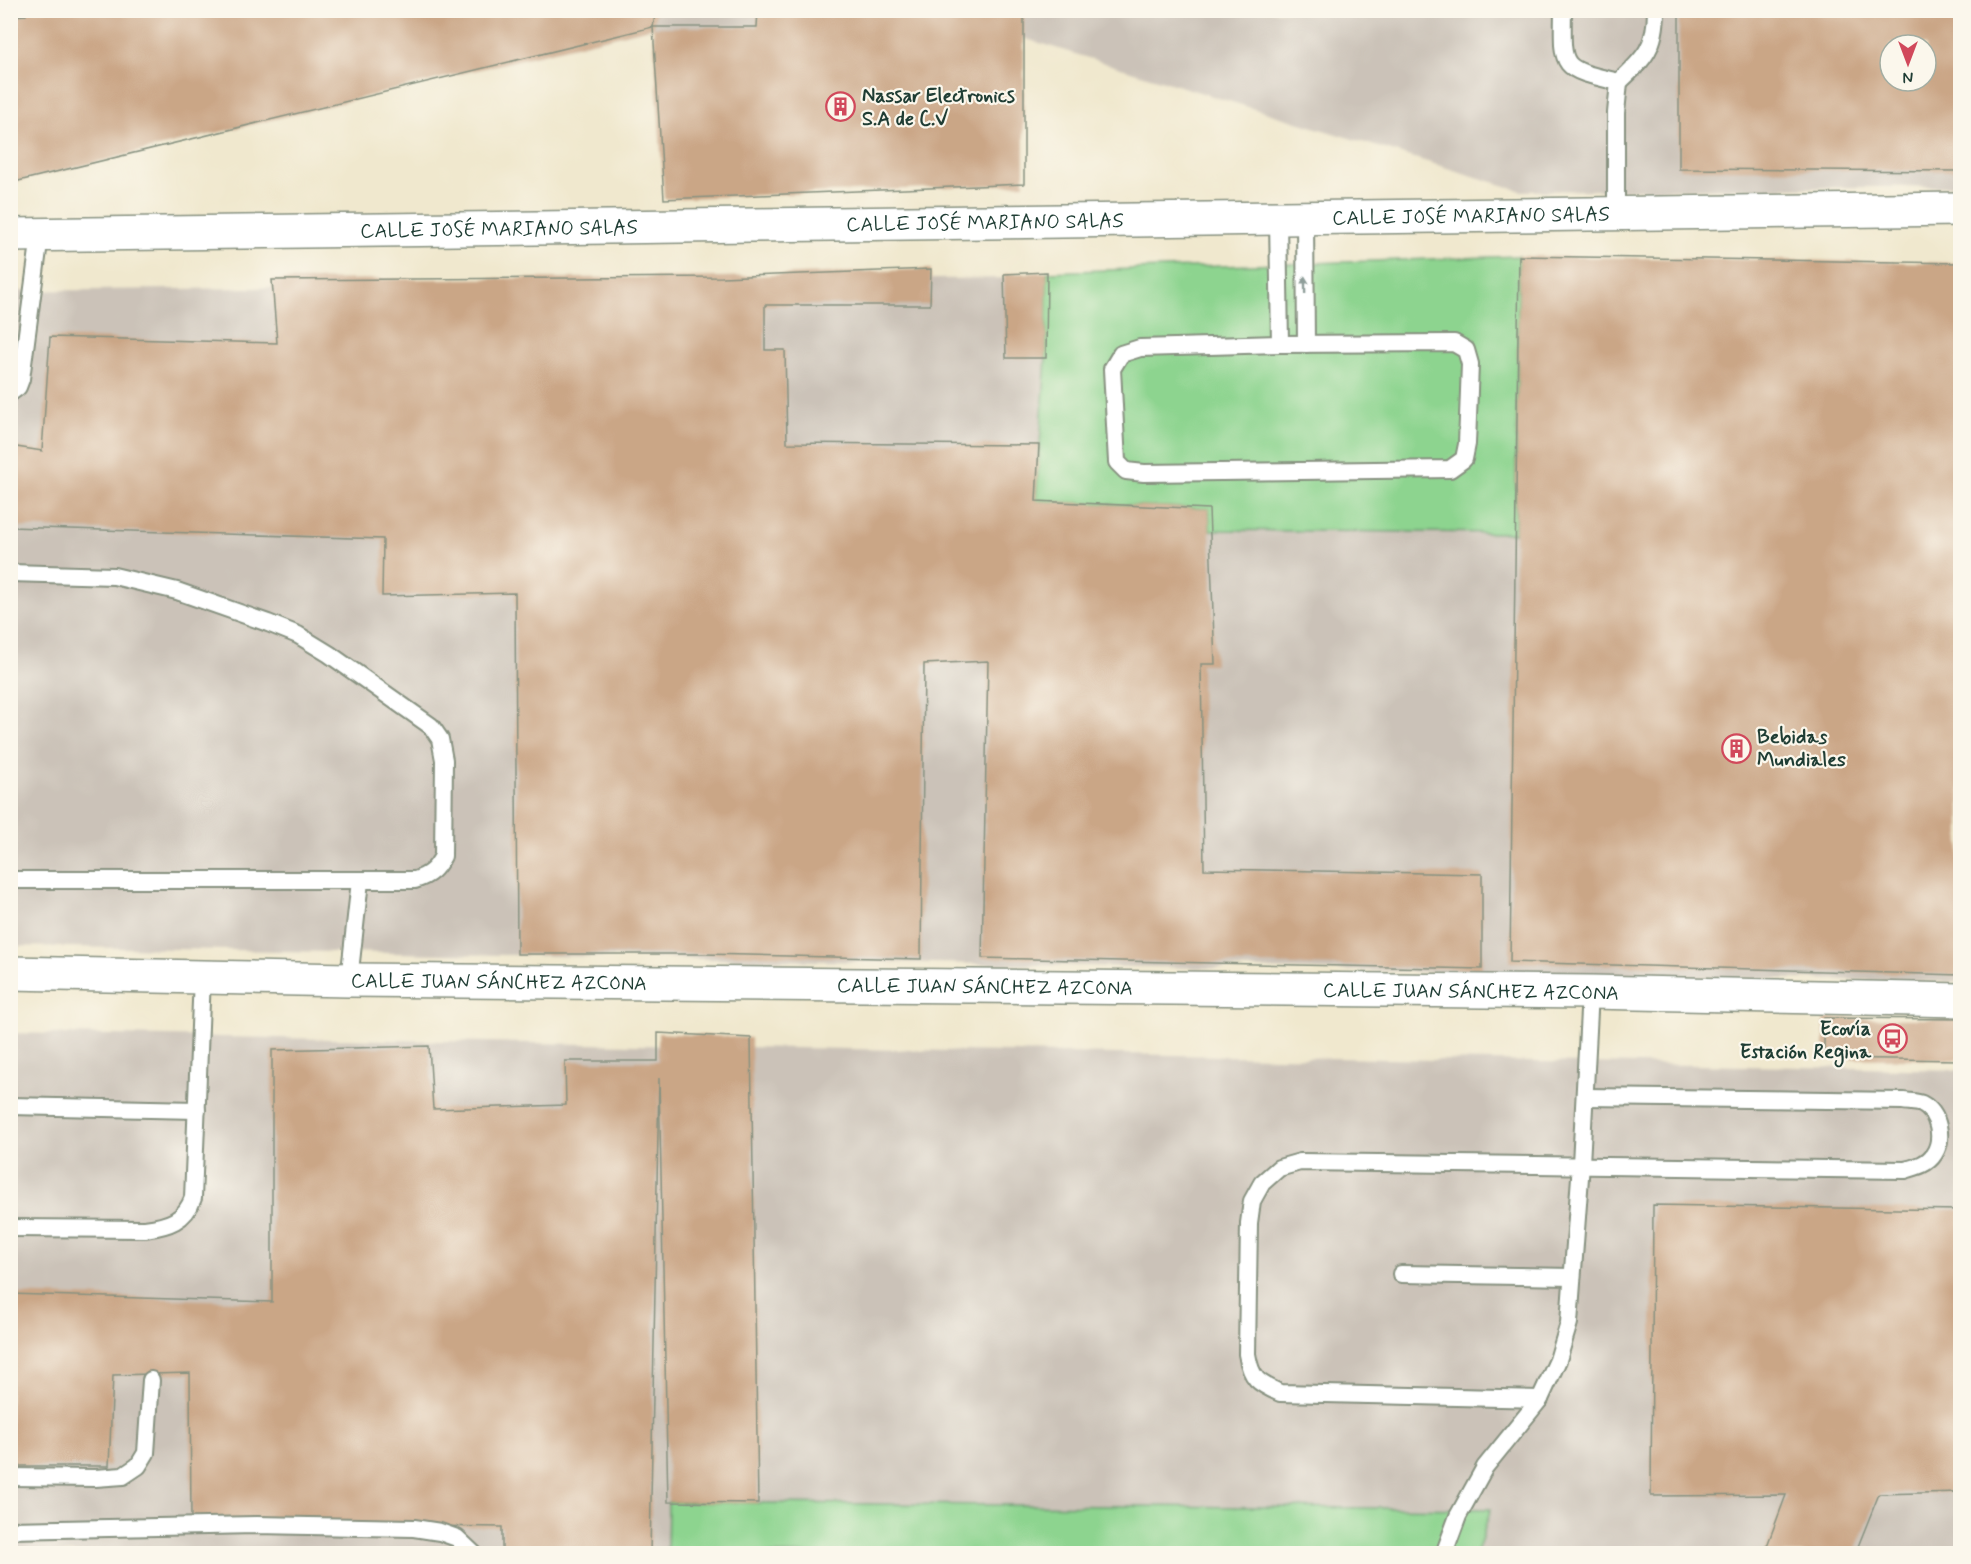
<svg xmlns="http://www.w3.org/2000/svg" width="1971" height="1564" font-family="Mynerve,sans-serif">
  <rect width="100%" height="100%" fill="#fbf7ec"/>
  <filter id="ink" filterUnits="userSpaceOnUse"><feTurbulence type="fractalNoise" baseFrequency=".0167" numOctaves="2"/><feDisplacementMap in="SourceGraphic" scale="12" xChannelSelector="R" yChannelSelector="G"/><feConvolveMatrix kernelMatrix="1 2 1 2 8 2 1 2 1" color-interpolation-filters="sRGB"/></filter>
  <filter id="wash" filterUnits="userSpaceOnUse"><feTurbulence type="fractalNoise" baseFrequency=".008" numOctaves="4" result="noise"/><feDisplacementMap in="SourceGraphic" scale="24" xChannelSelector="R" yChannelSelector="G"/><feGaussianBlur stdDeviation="1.35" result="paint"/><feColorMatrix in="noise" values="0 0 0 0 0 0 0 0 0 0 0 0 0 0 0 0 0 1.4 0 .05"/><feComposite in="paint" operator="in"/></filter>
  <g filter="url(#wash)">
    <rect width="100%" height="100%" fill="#f0e8ce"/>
    <g fill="#cbc2b8" fill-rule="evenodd">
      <path d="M10,11H1960V186L1522,191L1023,38L654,27L11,183ZM1890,45H1926V81H1890Z"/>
      <polygon points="1960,266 1960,982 11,946 11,291"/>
      <polygon points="10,1033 1960,1070 1960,1553 11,1553"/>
    </g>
    <g fill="#8dd48f" stroke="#568862" stroke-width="1.5">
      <polygon points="1519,256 1515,533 1210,530 1209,509 1036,501 1046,358 1047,272"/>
      <polygon points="668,1502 758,1503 1491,1509 1477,1553 667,1554"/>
    </g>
    <g id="blocks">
      <g fill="#caa686" fill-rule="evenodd">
        <polygon points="26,10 656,10 653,27 10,183 10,16 26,15"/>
        <polygon points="758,10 1024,10 1024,184 664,199 653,27 757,27"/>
        <path d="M1679,10H1960V171L1679,169ZM1890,45H1926V81H1890Z"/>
        <polygon points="1519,256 1960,263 1960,975 1510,962"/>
        <polygon points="931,269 930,305 765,305 765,350 785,350 787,443 1039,445 1036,501 1209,509 1215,664 1201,664 1204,869 1482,874 1482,969 982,958 988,661 924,664 921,959 702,954 517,954 515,593 382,596 383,539 10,527 10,446 42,451 50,337 277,343 272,280 722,277"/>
        <polygon points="1047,272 1046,358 1006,358 1004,274"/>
        <polygon points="1824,1018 1960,1019 1960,1060 1824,1058"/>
        <polygon points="658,1033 751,1038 758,1503 668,1502 659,1078 650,1554 502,1554 502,1527 191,1523 190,1373 113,1375 109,1466 10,1466 10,1294 272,1302 272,1050 429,1046 433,1109 566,1105 565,1061 658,1061"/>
        <polygon points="1653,1205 1960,1210 1960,1492 1879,1494 1855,1554 1764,1554 1786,1495 1651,1496"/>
      </g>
    </g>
  </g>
  <g filter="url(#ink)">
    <use href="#blocks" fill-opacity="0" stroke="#889281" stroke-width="1.5"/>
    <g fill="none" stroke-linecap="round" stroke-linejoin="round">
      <defs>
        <g id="lane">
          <path d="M1563,10C1562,70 1560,68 1619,82L1616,113V214"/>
          <path d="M1619,82C1645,58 1656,47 1656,10"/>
          <polyline points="1305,218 1306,344"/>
          <polyline points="1278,219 1280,344"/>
          <polygon points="1454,343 1466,350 1470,364 1467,444 1464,459 1450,469 1144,473 1126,471 1117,462 1112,369 1121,354 1140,348 1280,344"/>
          <polyline points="10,393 18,387 21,379 40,235"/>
          <path d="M10,573L114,576L177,591L268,623L298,635L329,654L431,726L440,739L444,760L443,856C436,869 430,875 415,880H10"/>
          <polyline points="349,980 360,881"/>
          <polyline points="10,1106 197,1110"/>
          <path d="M10,1228L145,1229C168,1226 185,1221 193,1198L202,977"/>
          <polyline points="1401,1274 1572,1277"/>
          <path d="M1540,1399L1280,1393C1258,1383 1251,1379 1247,1354L1249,1223L1252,1201L1262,1183L1279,1168L1300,1162L1905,1170C1916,1167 1928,1164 1934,1154C1944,1139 1939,1113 1922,1104C1917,1102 1909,1102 1903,1101L1585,1097"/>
          <polyline points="10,1477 95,1478 123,1476 138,1466 146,1453 151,1380"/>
          <polyline points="10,1530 256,1525 414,1528 440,1532 457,1538 474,1554"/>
          <polyline points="1444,1554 1458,1516 1485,1467 1540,1399 1558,1360 1569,1323 1581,1164 1590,992"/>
        </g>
        <g id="street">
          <path id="s1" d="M10,235L1960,209"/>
          <path id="s2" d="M10,973L349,980L1590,992L1960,1000"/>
        </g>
      </defs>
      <use href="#lane" stroke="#889281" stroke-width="20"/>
      <use href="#street" stroke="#889281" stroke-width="36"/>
      <use href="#lane" stroke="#fff" stroke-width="16"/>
      <use href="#street" stroke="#fff" stroke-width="33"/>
    </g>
    <defs><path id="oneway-solid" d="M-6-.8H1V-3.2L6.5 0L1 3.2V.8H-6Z" transform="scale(1.5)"/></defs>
    <use fill="#8f9e9a" href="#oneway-solid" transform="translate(1305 285) rotate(-91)"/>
  </g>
  <defs>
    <symbol id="building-ring" viewBox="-11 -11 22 22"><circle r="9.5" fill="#fbf7ec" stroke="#d1495b" stroke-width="1.5"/><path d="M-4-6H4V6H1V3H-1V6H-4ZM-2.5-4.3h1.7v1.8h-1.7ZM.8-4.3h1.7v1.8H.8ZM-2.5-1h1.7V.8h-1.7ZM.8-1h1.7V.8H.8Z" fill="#d1495b"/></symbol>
    <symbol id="bus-ring" viewBox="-11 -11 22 22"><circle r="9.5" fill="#fbf7ec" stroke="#d1495b" stroke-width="1.5"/><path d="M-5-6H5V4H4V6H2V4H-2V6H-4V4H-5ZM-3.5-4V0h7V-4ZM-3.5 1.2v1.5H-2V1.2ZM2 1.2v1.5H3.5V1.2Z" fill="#d1495b"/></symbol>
  </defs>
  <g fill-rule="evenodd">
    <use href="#building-ring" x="824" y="90" width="33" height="33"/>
    <use href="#building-ring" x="1720" y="732" width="33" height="33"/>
    <use href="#bus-ring" x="1876" y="1022" width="33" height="33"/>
  </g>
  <g text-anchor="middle" stroke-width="4.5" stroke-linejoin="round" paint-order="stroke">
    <g font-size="20" font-weight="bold" fill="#1f3d34" stroke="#fbf7ec" text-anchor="start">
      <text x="862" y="102">Nassar Electronics<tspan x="862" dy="23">S.A de C.V</tspan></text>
      <text x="1757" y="743">Bebidas<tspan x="1757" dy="23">Mundiales</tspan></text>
      <text x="1871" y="1035" text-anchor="end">Ecovía<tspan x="1871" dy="23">Estación Regina</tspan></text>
    </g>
    <g font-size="20" fill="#1f3d34" stroke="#fbf7ec">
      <text dy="7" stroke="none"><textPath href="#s1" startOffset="1461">CALLE JOSÉ MARIANO SALAS</textPath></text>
      <text dy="7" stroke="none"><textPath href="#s1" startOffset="975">CALLE JOSÉ MARIANO SALAS</textPath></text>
      <text dy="7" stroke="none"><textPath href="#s1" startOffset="489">CALLE JOSÉ MARIANO SALAS</textPath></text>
      <text dy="7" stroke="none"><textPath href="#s2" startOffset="489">CALLE JUAN SÁNCHEZ AZCONA</textPath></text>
      <text dy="7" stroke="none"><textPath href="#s2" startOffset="975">CALLE JUAN SÁNCHEZ AZCONA</textPath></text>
      <text dy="7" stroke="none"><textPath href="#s2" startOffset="1461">CALLE JUAN SÁNCHEZ AZCONA</textPath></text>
    </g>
  </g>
  <rect width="1971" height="1564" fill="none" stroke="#fbf7ec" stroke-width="36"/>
  <g transform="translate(1908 63) rotate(180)"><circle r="28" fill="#fbf7ec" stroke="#a3ada2" stroke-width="1.5"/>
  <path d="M0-4.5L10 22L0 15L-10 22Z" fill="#d1495b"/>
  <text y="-9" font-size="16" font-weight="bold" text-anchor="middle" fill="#1f3d34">N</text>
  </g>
</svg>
